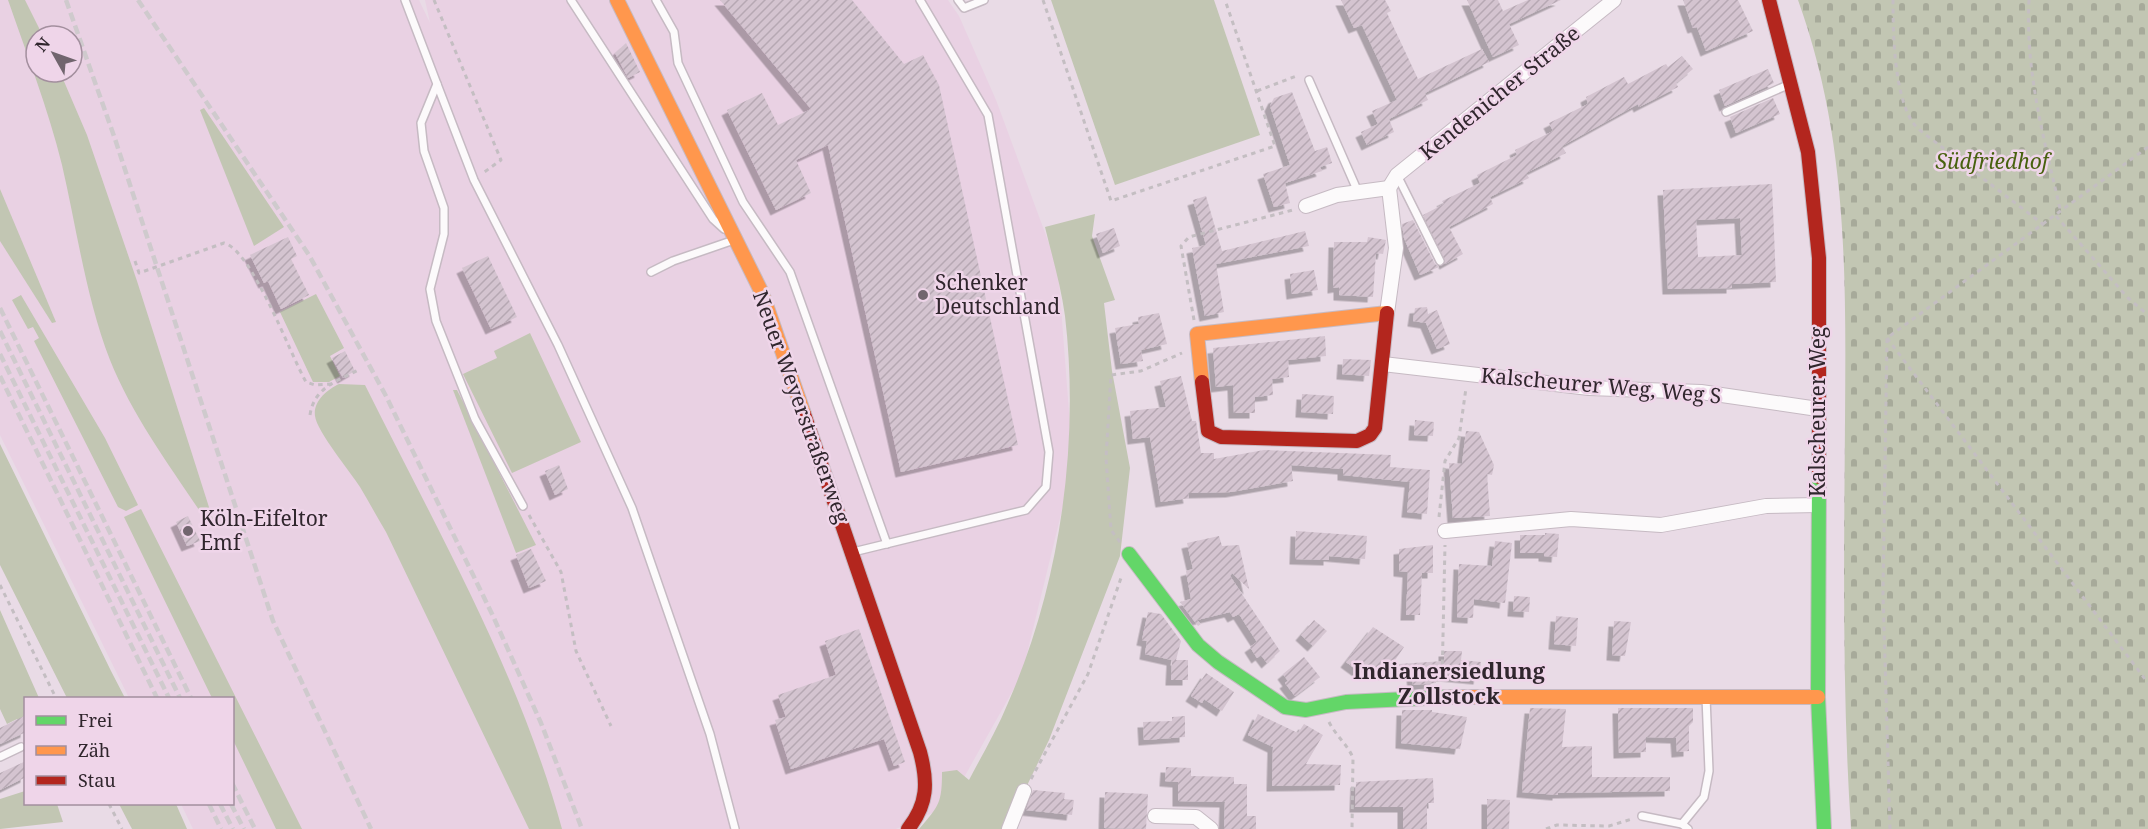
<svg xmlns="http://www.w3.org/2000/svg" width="2148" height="829" font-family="'Noto Serif',serif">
  <defs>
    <pattern id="cemetery-stones" width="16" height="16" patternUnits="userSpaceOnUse" patternTransform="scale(1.5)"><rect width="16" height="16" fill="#c2c6b3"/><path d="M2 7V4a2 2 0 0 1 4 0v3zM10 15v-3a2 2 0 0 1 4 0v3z" fill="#a7aa9a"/></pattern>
    <pattern id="building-hatch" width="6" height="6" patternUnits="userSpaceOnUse" patternTransform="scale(1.5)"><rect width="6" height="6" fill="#d4c4d0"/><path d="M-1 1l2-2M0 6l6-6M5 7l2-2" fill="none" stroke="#b6a8b3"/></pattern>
    <filter id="shadow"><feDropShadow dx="-5.5" dy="5.5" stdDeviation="0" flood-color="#0004"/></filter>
  </defs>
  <rect width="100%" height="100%" fill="#e9dbe6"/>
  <path fill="#e9d1e3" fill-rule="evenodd" d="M0,0H419L430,23L425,0H948L959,16L996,100L1058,268L1073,465L1022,674L948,806L896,829H193L181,804H232V698H129L0,435ZM36,36H72V72H36Z"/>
  <g fill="#c2c6b3">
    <path d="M8,0H25L43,36H36V72H60L87,135L137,281L215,526L211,528C176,474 134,420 110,360C86,298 77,230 62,165C48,108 27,55 8,0Z"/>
    <polygon points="1051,0 1214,0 1260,135 1115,185"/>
    <polygon points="204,108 284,227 254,246 200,110"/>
    <polygon points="0,189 56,322 52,323 0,241"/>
    <path d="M1095,214L1092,236L1115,300L1104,303L1112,371L1130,468L1120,556L1049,740L1006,829H919C939,806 942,803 942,772L957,770L969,780C982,755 997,730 1008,703C1060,585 1080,444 1065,316C1061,286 1052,256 1045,227Z"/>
    <polygon points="316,294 344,348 330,356 340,376 329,382 313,382 280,312"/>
    <polygon points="21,295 105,438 138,505 126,511 118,507 34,341 39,338 33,327 28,329 12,300"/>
    <polygon points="530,333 581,442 512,473 463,374 497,358 494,351"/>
    <path d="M339,384L365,385C437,530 519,672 562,829H529L386,532C377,517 369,502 360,487C350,471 317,432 315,416C313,401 327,390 339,384Z"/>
    <polygon points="453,390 457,390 536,545 516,553"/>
    <polygon points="0,444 111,671 125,698 67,698 0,565"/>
    <polygon points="141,509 302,829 276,829 233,740 232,698 212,698 124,517"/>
    <polygon points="0,610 39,698 26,698 25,736 17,719 7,724 0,709"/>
    <polygon points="25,791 26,804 57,804 63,822 0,829 0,799"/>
    <polygon points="119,804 176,804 187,829 132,829"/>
  </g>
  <path fill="url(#cemetery-stones)" d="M1798,0H2148V829H1851C1842,693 1844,557 1845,421C1846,277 1848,138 1798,0Z"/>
  <g fill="url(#building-hatch)" fill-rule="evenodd" filter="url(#shadow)">
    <polygon points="720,0 852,0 904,64 923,55 939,85 1018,445 901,472 828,145 796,160 811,193 776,210 727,110 762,93 778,125 811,109"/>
    <polygon points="1341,0 1385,0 1391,11 1387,13 1418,79 1482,49 1489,62 1425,93 1428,100 1389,119 1394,132 1367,145 1361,132 1378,124 1372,111 1397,100 1362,25 1354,28"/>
    <polygon points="1467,0 1498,0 1503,11 1528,0 1561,0 1509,24 1519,45 1493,57"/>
    <polygon points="1683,0 1738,0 1753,31 1706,51 1697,27 1693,28"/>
    <polygon points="626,43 640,72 628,78 615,53"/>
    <polygon points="1682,56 1693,69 1676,83 1678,87 1639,107 1638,104 1562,146 1566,153 1526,173 1529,178 1490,197 1493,204 1449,227 1463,254 1445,264 1423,215 1444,204 1442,201 1480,183 1477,175 1517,155 1515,150 1553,131 1549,123 1588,104 1586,97 1624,77 1628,84 1666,64 1668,67"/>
    <polygon points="1768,69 1774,83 1725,106 1719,90"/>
    <polygon points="1292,92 1315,151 1327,147 1332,163 1320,167 1322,171 1285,183 1290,203 1274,207 1263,174 1290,165 1270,106 1274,98"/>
    <polygon points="1773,98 1780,114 1736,133 1730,117"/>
    <path d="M1772,184L1776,282L1732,284V288L1668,289L1663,190ZM1740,218L1742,255L1698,257L1696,220Z"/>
    <polygon points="1206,196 1222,251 1305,231 1309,246 1216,264 1224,312 1205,316 1192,248 1206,245 1193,200"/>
    <polygon points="1413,220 1435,264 1439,267 1420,275 1404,238 1402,224"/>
    <polygon points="1114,228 1120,246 1103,253 1096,234"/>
    <polygon points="288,237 297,256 291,259 309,295 281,309 268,281 264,283 250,255"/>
    <polygon points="1368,237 1386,240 1383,254 1376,253 1373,297 1339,295 1339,287 1333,288 1334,242 1367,242"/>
    <polygon points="488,256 517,317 491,329 462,268"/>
    <polygon points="1314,270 1318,290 1292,294 1290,274"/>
    <polygon points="1427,307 1428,314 1437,310 1450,344 1437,349 1426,323 1413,321 1415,308"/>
    <polygon points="1159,313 1167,344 1141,350 1143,361 1121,364 1115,328 1139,324 1138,317"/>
    <polygon points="1325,336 1326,356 1288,360 1289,377 1272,379 1273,395 1255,397 1255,413 1234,413 1233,385 1216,387 1213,348"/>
    <polygon points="345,351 355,371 343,378 332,358"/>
    <polygon points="1343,359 1371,360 1369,376 1342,374"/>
    <polygon points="1181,376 1192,421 1196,421 1201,453 1214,453 1214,459 1264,450 1391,455 1390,467 1430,470 1427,514 1407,512 1410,482 1343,475 1343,469 1291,465 1293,481 1231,492 1188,493 1189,498 1161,502 1150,437 1133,439 1130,411 1166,407 1160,381"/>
    <polygon points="1302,394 1334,396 1333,414 1301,412"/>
    <polygon points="1415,420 1434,422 1433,436 1414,435"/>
    <polygon points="1466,431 1479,432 1494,465 1492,475 1487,474 1490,516 1453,518 1449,463 1462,464"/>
    <polygon points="559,465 568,489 555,495 545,471"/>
    <polygon points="188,516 200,541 187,546 176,522"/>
    <polygon points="1296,531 1367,536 1365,559 1329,556 1329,560 1295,559"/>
    <polygon points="1545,533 1559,534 1557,557 1544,556 1544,553 1520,553 1520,535 1545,535"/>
    <polygon points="1219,536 1222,546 1239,545 1249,589 1232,573 1230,576 1280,651 1267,663 1261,655 1257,658 1250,647 1257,642 1239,614 1233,617 1230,612 1197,620 1201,624 1198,626 1180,602 1191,599 1186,571 1193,569 1187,543"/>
    <polygon points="1495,541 1512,543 1505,603 1474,599 1473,618 1457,617 1459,564 1492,566"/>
    <polygon points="1433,545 1433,573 1422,573 1420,615 1406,615 1408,572 1399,571 1399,549"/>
    <polygon points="531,549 546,581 529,588 516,555"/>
    <polygon points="1514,596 1530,597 1529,612 1513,611"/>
    <polygon points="1148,612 1161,614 1181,641 1176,660 1188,660 1188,680 1171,680 1172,660 1145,654 1147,641 1142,640"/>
    <polygon points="1556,616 1578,618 1576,646 1554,644"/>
    <polygon points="1314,620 1327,631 1313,646 1301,635"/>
    <polygon points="1614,621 1631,622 1625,656 1612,655"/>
    <polygon points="1373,627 1404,647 1385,675 1368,664 1361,673 1346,662"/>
    <polygon points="859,629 905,762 894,766 884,739 791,769 775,720 786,717 778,695 836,675 825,641"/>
    <polygon points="1444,651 1462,651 1461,660 1481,662 1479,679 1436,675 1436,683 1413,685 1412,673 1399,672 1399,664 1444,661"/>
    <polygon points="1304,657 1320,677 1295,696 1285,683 1288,681 1283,674"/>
    <polygon points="1206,673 1234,692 1222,711 1204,699 1202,703 1191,696"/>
    <polygon points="1530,708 1566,709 1562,747 1592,746 1592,777 1670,777 1670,791 1558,793 1558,795 1522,792"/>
    <polygon points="1618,708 1693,708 1693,722 1689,726 1689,751 1677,752 1676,738 1646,737 1646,752 1619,753"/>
    <polygon points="1402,710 1432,710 1432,712 1467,717 1460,749 1401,743"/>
    <polygon points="1258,714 1298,733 1304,724 1323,735 1306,764 1341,765 1340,785 1272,786 1273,747 1248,735"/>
    <polygon points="26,715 26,732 0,744 0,728"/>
    <polygon points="1185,716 1185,737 1144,740 1143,722 1172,721 1172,717"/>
    <polygon points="26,761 26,777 0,790 0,773"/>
    <polygon points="1166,767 1191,768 1191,776 1234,777 1234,784 1247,784 1247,816 1256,816 1256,829 1224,829 1225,802 1178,801 1178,782 1165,781"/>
    <polygon points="1433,778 1434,803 1427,803 1427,829 1403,829 1403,807 1355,807 1356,782"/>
    <polygon points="1033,790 1065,793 1064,799 1074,800 1072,815 1026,810"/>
    <polygon points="1105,792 1148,794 1146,829 1104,828"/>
    <polygon points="1487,799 1510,800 1509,829 1487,829"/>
  </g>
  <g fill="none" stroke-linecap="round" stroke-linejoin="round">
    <defs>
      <g id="lane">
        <polyline points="405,0 437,84 421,123 424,151 444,208 444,234 430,289 436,321 475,419 523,506"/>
        <polyline points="571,0 713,219 724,229"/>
        <polyline points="656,0 674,32 678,63 743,202 790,272 887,544"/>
        <polyline points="958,0 964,8 984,0"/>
        <polyline points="1309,80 1358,192"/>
        <polyline points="437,84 474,180 558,345 632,508 710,734 735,829"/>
        <polyline points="1726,112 1790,84"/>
        <polyline points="1397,175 1440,261"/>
        <polyline points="651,272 673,261 734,240"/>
        <polyline points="853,552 1026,510 1046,487 1049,452 988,115 920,0"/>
        <polyline points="0,757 21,747"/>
        <polyline points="1642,816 1682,824 1688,829"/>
        <polyline points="1682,824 1704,797 1709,771 1706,697"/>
      </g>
      <g id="street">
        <polyline points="1389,188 1397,175 1614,0"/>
        <polyline points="1306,206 1337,195 1389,188"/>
        <polyline points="1387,313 1396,248 1389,188"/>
        <polyline points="1383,364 1589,388 1701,392 1818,409"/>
        <polyline points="1445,531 1571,519 1661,525 1766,506 1818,505"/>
        <polyline points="1155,816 1196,817 1211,829"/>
        <polyline points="1009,829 1024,791"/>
      </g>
      <g id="fast">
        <polyline points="1819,477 1818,697 1824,829"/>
        <polyline points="1129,554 1198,645 1218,662 1285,707 1306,710 1346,702 1447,697"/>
      </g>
      <g id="slow">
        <polyline points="617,0 762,293 804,414"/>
        <polyline points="1202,382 1197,334 1387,313"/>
        <polyline points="1447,697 1818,697"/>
      </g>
      <g id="jam">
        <polyline points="1769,0 1808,152 1819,258 1819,477"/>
        <polyline points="1202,382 1208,431 1221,437 1357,441 1370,435 1375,428 1387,313"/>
        <path d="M804,414L920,752C928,782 928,804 908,829"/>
      </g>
    </defs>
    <use href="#lane" stroke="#c6bac3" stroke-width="10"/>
    <use href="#street" stroke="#c6bac3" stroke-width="16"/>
    <use href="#fast" stroke="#c6bac3" stroke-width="16"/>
    <use href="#slow" stroke="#c6bac3" stroke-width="16"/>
    <use href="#jam" stroke="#c6bac3" stroke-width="16"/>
    <g stroke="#c4bec2" stroke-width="3" stroke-dasharray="4.5 4.5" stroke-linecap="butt">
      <polyline points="434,0 501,160 483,173"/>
      <polyline points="1043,0 1111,201 1275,146 1225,0"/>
      <path d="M1893,0C1893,33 1894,88 1910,118C1914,126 1922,132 1930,138L2044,225"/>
      <path d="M2029,0C2025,72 2045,143 2061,213"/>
      <polyline points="1257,91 1299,75"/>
      <polyline points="2056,216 2128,298 2148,315"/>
      <path d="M135,261L139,273L224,243C252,250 290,354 306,382L315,385L332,384"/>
      <polyline points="1194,320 1181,246 1189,237 1293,210"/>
      <polyline points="1887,338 2148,683"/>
      <path d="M310,415C314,387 338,381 360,369"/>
      <polyline points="529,515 561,572 576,651 611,726"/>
      <polyline points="1439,517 1445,461 1459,438 1466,388"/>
      <polyline points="1120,542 1111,530 1106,458 1111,375 1141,371 1182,353"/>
      <polyline points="0,585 56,698"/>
      <polyline points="1442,682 1445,545"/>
      <path d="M1329,722C1336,736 1348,745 1353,758L1352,829"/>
      <polyline points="1031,779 1088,674 1122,575"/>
      <polyline points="109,804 122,829"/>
      <polyline points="1546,829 1557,825 1609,826 1632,819"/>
      <polyline points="1890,829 1883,593 1887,338 2148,147"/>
    </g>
    <use href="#lane" stroke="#fcfafb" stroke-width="7"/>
    <use href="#street" stroke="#fcfafb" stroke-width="14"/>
    <use href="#fast" stroke="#63d668" stroke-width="14"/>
    <use href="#slow" stroke="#ff974d" stroke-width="14"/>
    <use href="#jam" stroke="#b3261e" stroke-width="14"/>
    <g stroke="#cfcacd" stroke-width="4.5" stroke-dasharray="9 4.5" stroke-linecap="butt">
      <polyline points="66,0 115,139 273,621 371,829"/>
      <polyline points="138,0 309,255 386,396 493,616 541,723 582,829"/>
      <polyline points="0,308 191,698"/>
      <polyline points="0,331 180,698"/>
      <polyline points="0,354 169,698"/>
      <polyline points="0,376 157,698"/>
      <polyline points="232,783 255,829"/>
      <polyline points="209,804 221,829"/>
      <polyline points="220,804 233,829"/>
      <polyline points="231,804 244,829"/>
    </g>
  </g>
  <g fill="#71656e" stroke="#efd5e9" stroke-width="2">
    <circle cx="923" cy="295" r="6"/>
    <circle cx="188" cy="531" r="6"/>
  </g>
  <g text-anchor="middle" stroke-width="5" stroke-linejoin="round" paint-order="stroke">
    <g font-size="21" fill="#30262d" stroke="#efd5e9">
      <text transform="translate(1500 93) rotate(-39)" y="7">Kendenicher Straße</text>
      <text transform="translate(1601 386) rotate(5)" y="7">Kalscheurer Weg, Weg S</text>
      <text transform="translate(801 407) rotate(70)" y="7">Neuer Weyerstraßerweg</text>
      <text transform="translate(1818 412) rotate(-90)" y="7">Kalscheurer Weg</text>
    </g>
    <g font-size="21" font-style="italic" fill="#48610f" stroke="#efd5e9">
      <text x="1992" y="169">Südfriedhof</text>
    </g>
    <g font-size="21" fill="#30262d" stroke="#efd5e9" text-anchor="start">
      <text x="935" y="290">Schenker<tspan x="935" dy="24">Deutschland</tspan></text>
      <text x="200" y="526">Köln-Eifeltor<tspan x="200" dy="24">Emf</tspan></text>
    </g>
    <g font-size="22" font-weight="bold" fill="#30262d" stroke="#efd5e9">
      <text x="1449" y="679">Indianersiedlung<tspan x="1449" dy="25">Zollstock</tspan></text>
    </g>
  </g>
  <rect x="24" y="697" width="210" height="108" fill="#efd5e9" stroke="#a38f9e" stroke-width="1.5"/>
  <rect x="36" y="716" width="30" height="9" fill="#63d668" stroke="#a38f9e" stroke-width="1.5"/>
  <text x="78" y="727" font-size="18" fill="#30262d">Frei</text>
  <rect x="36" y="746" width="30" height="9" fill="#ff974d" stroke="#a38f9e" stroke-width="1.5"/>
  <text x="78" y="757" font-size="18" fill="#30262d">Zäh</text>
  <rect x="36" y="776" width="30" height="9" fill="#b3261e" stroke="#a38f9e" stroke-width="1.5"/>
  <text x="78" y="787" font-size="18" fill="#30262d">Stau</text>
  <g transform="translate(54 54) rotate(310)"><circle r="28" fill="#efd5e9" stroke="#a38f9e" stroke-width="1.5"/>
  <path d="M0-4.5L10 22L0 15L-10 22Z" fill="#71656e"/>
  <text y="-9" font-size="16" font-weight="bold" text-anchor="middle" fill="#30262d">N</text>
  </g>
</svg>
